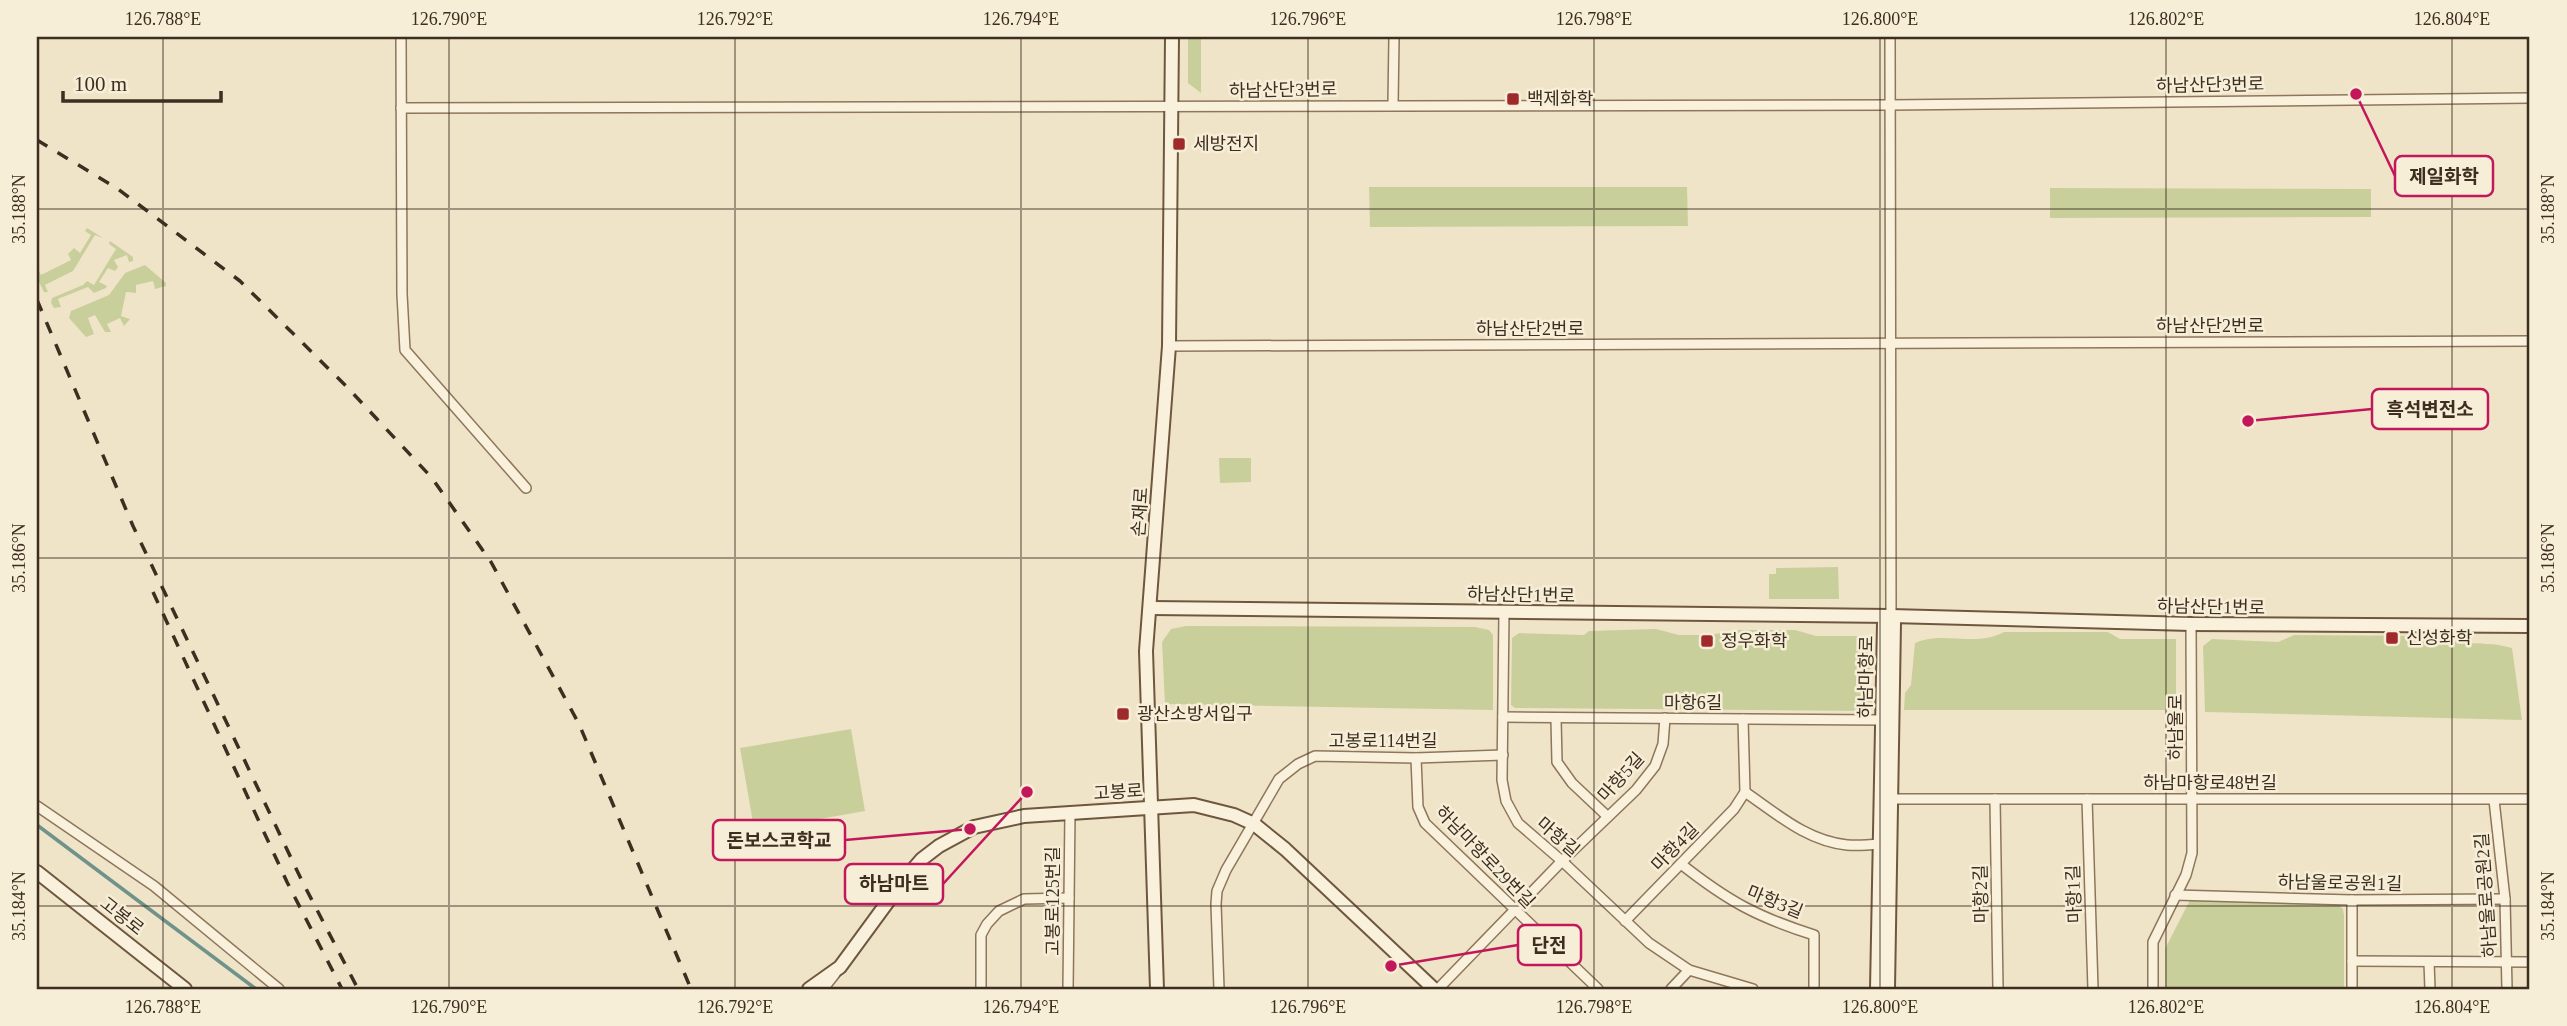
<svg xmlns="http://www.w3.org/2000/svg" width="2567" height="1026" font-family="'Times New Roman','Noto Sans KR',serif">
  <rect width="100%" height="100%" fill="#f0e4c8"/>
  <g fill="#c9cf9b">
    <polygon points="1188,37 1201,37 1201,93 1188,83"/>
    <polygon points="1369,187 1687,187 1688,226 1370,227"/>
    <polygon points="2050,188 2371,189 2371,217 2050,218"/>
    <polygon points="87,228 103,238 95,235 73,271 45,285 48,292 44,292 37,278 37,267 41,275 71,260 68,254 74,248 80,253 91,235 85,231"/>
    <polygon points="110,241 133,257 133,261 129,262 127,255 114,260 118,267 115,271 108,268 99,282 107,286 106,288 94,293 88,287 58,299 61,307 54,308 51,303 52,298 83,285 87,281 94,285 116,249 109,244"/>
    <polygon points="145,265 166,283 166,286 155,289 153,281 136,285 136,293 126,292 121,316 130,319 124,326 120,318 107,324 111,332 105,332 95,315 88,318 94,334 86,337 69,318 71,311 109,295 125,273"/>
    <polygon points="1219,458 1251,458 1251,482 1220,483"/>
    <polygon points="1838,567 1839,599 1769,599 1769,574 1776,574 1776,568"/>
    <polygon points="1186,626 1475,627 1489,630 1493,635 1493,710 1165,704 1162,642 1171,629"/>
    <polygon points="1656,629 1679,635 1710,635 1737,630 1795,630 1816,636 1865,636 1870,654 1872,703 1865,711 1515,708 1511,705 1512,638 1519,633 1584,635 1589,631"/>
    <path d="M2004,632H2108L2120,639H2176V710H1904L1905,693L1911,685L1915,643C1944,630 1974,648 2004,632Z"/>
    <path d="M2294,635L2435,636C2461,647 2485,640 2512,648L2522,720L2205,712L2203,646L2212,639L2278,642Z"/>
    <polygon points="851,729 865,811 808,821 811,842 758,851 740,748"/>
    <polygon points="2190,900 2337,903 2343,909 2344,916 2344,989 2165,989 2165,949"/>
  </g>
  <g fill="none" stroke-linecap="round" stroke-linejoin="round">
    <polyline stroke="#6f938a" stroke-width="3.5" points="37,825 256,989"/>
    <defs>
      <g id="street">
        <polyline points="401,37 402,294 405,350 526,488"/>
        <polyline points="1890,37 1891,616"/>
        <polyline points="1393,104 1394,37"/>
        <polyline points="401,108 1890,105 2530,98"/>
        <polyline points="1169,346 2530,341"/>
        <polyline points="1504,612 1502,780 1506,801 1518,823 1562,861 1649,943 1689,970 1753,989"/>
        <polyline points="1503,717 1882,720"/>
        <polyline points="1556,719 1557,762 1572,783 1607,816"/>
        <polyline points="1416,758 1418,807 1425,823 1598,989"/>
        <path d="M1745,792C1777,814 1807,841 1847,845C1858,846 1869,845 1880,844"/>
        <polyline points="1890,799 2530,799"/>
        <polyline points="1995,799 1998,989"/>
        <polyline points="2087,799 2093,989"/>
        <polyline points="2494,800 2505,899 2507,989"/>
        <polyline points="37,806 154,886 279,989"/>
        <path d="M1681,864C1728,901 1757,917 1814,935V989"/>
        <polyline points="2175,895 2352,900 2505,899"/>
        <polyline points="2352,900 2352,989"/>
        <polyline points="1625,921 1734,809 1745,792 1743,719"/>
        <polyline points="2352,961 2530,962"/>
        <polyline points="2429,962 2430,989"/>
        <polyline points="823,989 835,974"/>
        <polyline points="981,989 981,935 987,924 999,911 1024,899 1069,898"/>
        <polyline points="1068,989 1070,812"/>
        <polyline points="1219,989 1216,904 1217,891 1226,870 1279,779 1298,764 1315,756 1416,758 1503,755"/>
        <polyline points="1438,989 1562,861 1636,790 1655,766 1663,744 1665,718"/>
        <polyline points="1671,989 1689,970"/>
        <polyline points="2153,989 2153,942 2186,875 2192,853 2191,624"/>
      </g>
      <g id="secondary">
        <polyline points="1151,608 1891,616 2191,624 2530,626"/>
        <polyline points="37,872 185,989"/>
        <polyline points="809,989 840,967 903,881 922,859 939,846 974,827 1024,816 1194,805 1234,815 1254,824 1285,849 1434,989"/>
        <polyline points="1157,989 1146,651 1169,346 1172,37"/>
        <polyline points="1877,989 1884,623 1891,616"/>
        <polyline points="1888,989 1894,623 1891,616"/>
      </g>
    </defs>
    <use href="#street" stroke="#8d765c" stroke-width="12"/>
    <use href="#secondary" stroke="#6f573f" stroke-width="16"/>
    <use href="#street" stroke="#faf1dc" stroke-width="9"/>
    <use href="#secondary" stroke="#faf1dc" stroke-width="12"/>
    <g stroke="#3d2e20" stroke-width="3.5" stroke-dasharray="12 12" stroke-linecap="butt">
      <polyline points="37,140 118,189 240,281 347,387 432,478 491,562 579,724 691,989"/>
      <polyline points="37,300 133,526 302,881 358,989"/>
      <polyline points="153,592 287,882 342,989"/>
    </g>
  </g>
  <path fill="none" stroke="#3d2e20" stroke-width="2" stroke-opacity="0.45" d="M163,37V989M449,37V989M735,37V989M1021,37V989M1308,37V989M1594,37V989M1880,37V989M2166,37V989M2452,37V989M37,209H2530M37,558H2530M37,906H2530"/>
  <g fill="#9e2a2b" stroke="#f7eed8" stroke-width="2.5">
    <rect x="1506" y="92" width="14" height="14" rx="3.5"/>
    <rect x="1172" y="137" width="14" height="14" rx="3.5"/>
    <rect x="2385" y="631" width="14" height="14" rx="3.5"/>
    <rect x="1700" y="634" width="14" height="14" rx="3.5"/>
    <rect x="1116" y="707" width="14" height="14" rx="3.5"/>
  </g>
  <g text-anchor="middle" stroke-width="5" stroke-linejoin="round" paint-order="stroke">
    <g font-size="18" fill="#3d2e20" stroke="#f7eed8">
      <text transform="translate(2210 85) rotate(-1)" y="6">하남산단3번로</text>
      <text transform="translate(1283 90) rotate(-1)" y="6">하남산단3번로</text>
      <text x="2210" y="332">하남산단2번로</text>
      <text x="1530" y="335">하남산단2번로</text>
      <text transform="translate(1140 512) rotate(-86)" y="6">손재로</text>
      <text transform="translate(1521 595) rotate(1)" y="6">하남산단1번로</text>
      <text transform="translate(2211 607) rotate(1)" y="6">하남산단1번로</text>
      <text transform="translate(1866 677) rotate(-89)" y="6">하남마항로</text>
      <text x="1693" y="709">마항6길</text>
      <text transform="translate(2176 727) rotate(-90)" y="6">하남울로</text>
      <text x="1383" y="747">고봉로114번길</text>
      <text transform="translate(1621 777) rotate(-48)" y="6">마항5길</text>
      <text x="2210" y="789">하남마항로48번길</text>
      <text transform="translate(1118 792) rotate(-4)" y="6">고봉로</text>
      <text transform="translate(1558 837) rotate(41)" y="6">마항길</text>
      <text transform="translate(1675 847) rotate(-46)" y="6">마항4길</text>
      <text transform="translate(1485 857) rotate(46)" y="6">하남마항로29번길</text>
      <text transform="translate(2340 883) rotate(1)" y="6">하남울로공원1길</text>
      <text transform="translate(1981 894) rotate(-91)" y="6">마항2길</text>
      <text transform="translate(2074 894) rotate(-92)" y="6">마항1길</text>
      <text transform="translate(2486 895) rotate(-94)" y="6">하남울로공원2길</text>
      <text transform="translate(1053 901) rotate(-90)" y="6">고봉로125번길</text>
      <text transform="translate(1775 902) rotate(22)" y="6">마항3길</text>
      <text transform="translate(122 916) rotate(38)" y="6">고봉로</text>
    </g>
    <g font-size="18" fill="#3d2e20" stroke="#f7eed8" text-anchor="start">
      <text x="1527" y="105">백제화학</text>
      <text x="1193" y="150">세방전지</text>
      <text x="2406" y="644">신성화학</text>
      <text x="1721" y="647">정우화학</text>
      <text x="1137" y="720">광산소방서입구</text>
    </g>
  </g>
  <path fill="none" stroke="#c2185b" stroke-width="2.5" d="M2356 94L2395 176M2248 421L2372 409M970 829L845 840M1027 792L943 884M1391 966L1518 945"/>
  <g fill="#c2185b" stroke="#f7eed8" stroke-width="2.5">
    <circle cx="2356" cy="94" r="7"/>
    <circle cx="2248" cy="421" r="7"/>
    <circle cx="970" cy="829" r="7"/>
    <circle cx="1027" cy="792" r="7"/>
    <circle cx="1391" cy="966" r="7"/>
  </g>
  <g fill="#f7eed8" stroke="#c2185b" stroke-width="2.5">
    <rect x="2395" y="156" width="98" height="40" rx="7"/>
    <rect x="2372" y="389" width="116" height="40" rx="7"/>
    <rect x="713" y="820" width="132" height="40" rx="7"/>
    <rect x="845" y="864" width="98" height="40" rx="7"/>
    <rect x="1518" y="925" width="63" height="40" rx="7"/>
  </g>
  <g font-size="19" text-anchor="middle" font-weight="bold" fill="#3d2e20">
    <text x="2444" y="183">제일화학</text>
    <text x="2430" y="416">흑석변전소</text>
    <text x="779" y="847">돈보스코학교</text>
    <text x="894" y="890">하남마트</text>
    <text x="1549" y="952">단전</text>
  </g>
  <rect width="2567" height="1026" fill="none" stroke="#f7eed8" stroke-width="77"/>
  <path d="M63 91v10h158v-10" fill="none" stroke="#3d2e20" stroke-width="3.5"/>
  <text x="74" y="91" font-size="21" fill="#3d2e20" stroke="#f7eed8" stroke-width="5" paint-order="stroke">100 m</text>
  <rect x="38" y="38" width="2490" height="950" fill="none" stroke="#3d2e20" stroke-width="2.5"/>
  <g font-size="18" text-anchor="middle" fill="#3d2e20">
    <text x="163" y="25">126.788°E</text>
    <text x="449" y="25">126.790°E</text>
    <text x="735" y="25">126.792°E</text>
    <text x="1021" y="25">126.794°E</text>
    <text x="1308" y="25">126.796°E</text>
    <text x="1594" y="25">126.798°E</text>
    <text x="1880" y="25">126.800°E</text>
    <text x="2166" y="25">126.802°E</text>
    <text x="2452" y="25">126.804°E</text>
    <text transform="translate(19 209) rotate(-90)" y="6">35.188°N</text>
    <text transform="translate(2548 209) rotate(-90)" y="6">35.188°N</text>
    <text transform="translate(19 558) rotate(-90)" y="6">35.186°N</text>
    <text transform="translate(2548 558) rotate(-90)" y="6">35.186°N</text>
    <text transform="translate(19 906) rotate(-90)" y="6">35.184°N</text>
    <text transform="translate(2548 906) rotate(-90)" y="6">35.184°N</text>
    <text x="163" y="1013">126.788°E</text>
    <text x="449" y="1013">126.790°E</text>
    <text x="735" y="1013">126.792°E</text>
    <text x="1021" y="1013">126.794°E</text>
    <text x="1308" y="1013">126.796°E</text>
    <text x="1594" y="1013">126.798°E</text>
    <text x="1880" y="1013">126.800°E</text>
    <text x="2166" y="1013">126.802°E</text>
    <text x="2452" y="1013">126.804°E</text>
  </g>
</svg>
